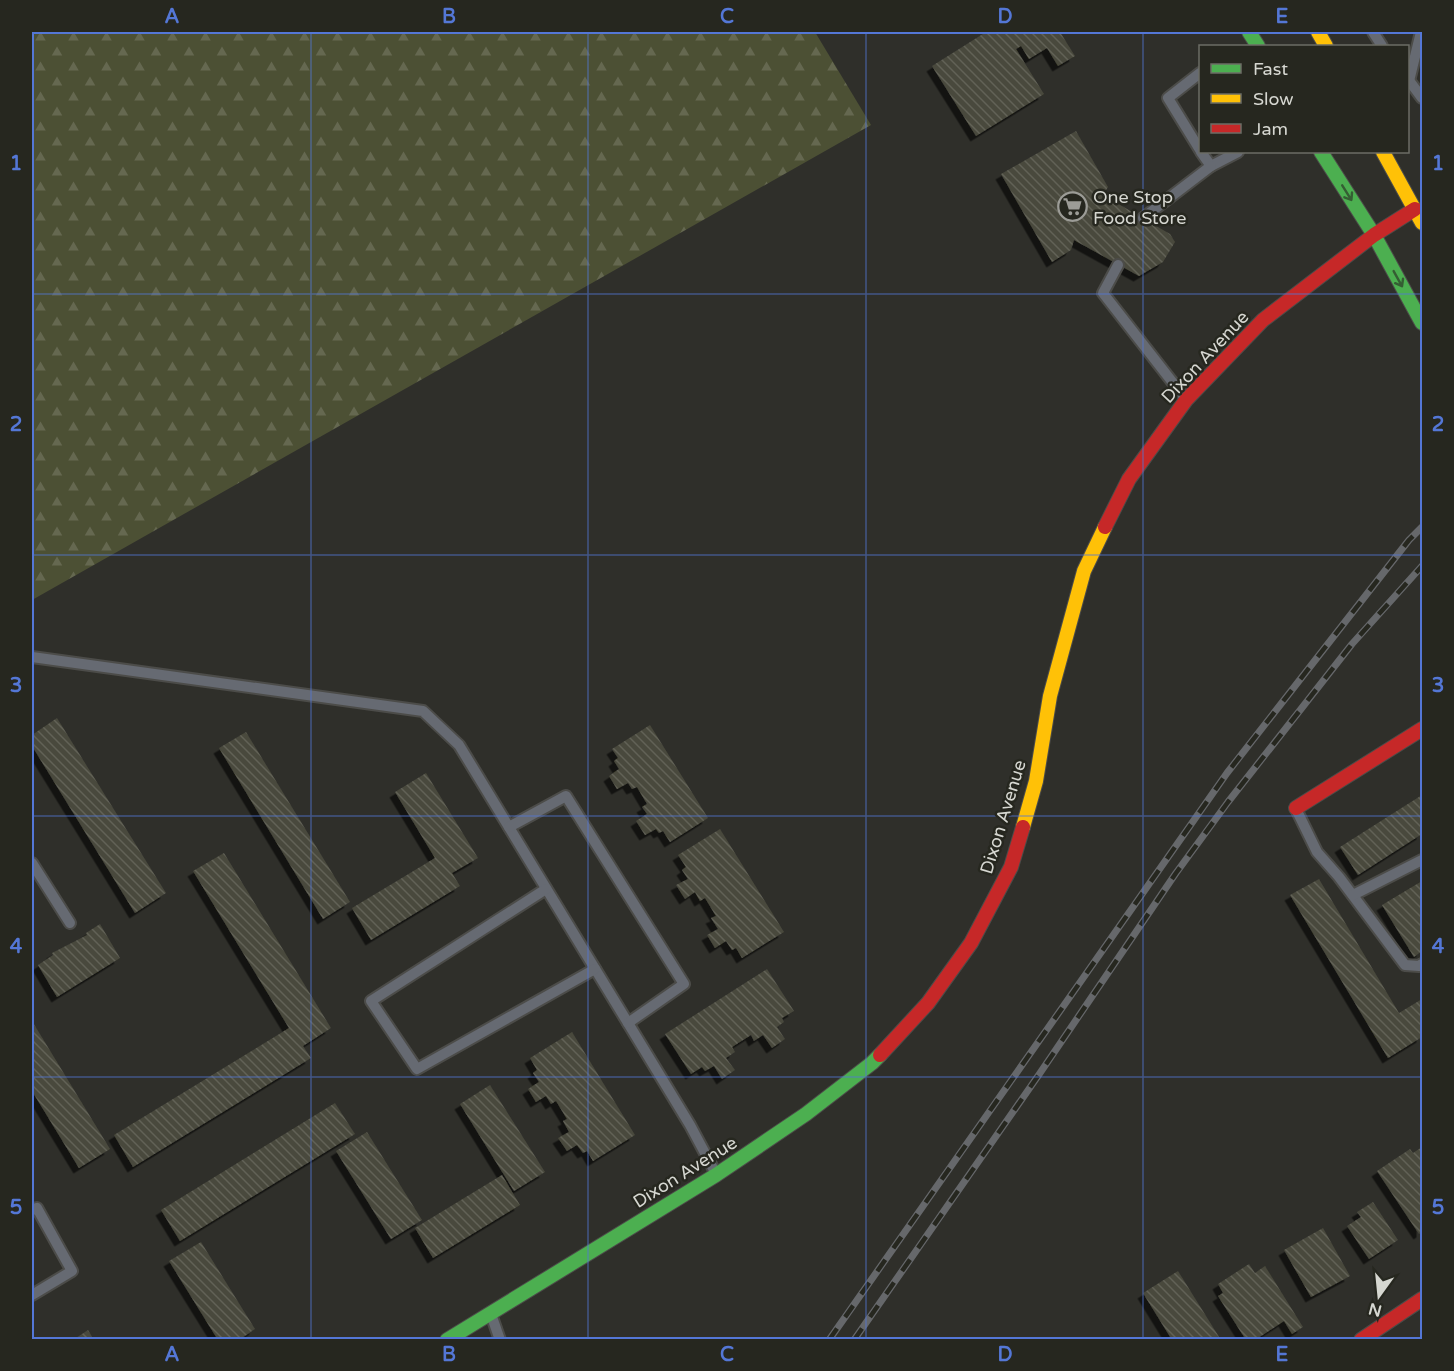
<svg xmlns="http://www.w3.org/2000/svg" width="1454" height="1371" font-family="'Varela Round',sans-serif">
  <defs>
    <pattern id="forest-firs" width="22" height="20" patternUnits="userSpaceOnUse" patternTransform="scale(1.5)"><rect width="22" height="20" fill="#4c5034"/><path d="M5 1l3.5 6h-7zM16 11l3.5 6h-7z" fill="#656850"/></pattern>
    <pattern id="building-back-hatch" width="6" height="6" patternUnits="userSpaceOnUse" patternTransform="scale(1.5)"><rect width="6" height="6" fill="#48483c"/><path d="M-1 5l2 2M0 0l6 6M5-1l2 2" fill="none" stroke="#626257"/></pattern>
    <filter id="shadow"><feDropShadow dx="-5.5" dy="5.5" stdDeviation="0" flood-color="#0009"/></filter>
  </defs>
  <rect width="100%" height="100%" fill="#2f2f2a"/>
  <polygon fill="url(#forest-firs)" points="32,32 815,32 871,125 32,600"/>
  <g fill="url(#building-back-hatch)" filter="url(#shadow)">
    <polygon points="986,32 1060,32 1075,56 1058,66 1047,48 1029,59 1021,46 1016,49 1044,94 976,136 932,66"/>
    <polygon points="1076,131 1108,187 1103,195 1170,234 1175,242 1163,262 1139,276 1074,240 1071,250 1052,262 1001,174"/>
    <polygon points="57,718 166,893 135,913 32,746 32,735"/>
    <polygon points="650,725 708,818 670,842 663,831 659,833 656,829 645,835 636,821 647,814 642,807 647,804 637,787 632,789 628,783 617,789 609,776 619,769 614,761 618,758 612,749"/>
    <polygon points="246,732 350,902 323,919 219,748"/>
    <polygon points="426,773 478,858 452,873 460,886 371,940 352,908 435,858 395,792"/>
    <polygon points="1422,795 1422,834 1358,875 1340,847"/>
    <polygon points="720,829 784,932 742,958 736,948 732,950 726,941 715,948 707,935 718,929 711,918 716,916 705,898 700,901 695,892 685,899 676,885 688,879 682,870 686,867 678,855"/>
    <polygon points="224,853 331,1028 303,1046 311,1058 133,1167 114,1135 289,1028 193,871"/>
    <polygon points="1319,879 1399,1013 1422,999 1422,1037 1388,1058 1290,895"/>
    <polygon points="1422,881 1422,951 1414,957 1382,905"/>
    <polygon points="100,924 120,958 57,997 38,965 53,955 52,953 87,935 86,933"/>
    <polygon points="767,969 794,1011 782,1018 784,1022 777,1027 785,1039 772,1048 763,1035 754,1041 751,1035 732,1047 735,1052 726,1058 735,1070 722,1079 714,1066 705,1071 702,1067 691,1074 665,1034"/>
    <polygon points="32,1021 110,1149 79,1168 32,1091"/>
    <polygon points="572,1032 635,1135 593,1161 587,1151 583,1153 577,1145 567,1151 558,1138 569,1132 563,1121 567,1119 556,1101 551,1104 546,1096 536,1102 528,1089 539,1082 533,1073 537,1070 530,1058"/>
    <polygon points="490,1085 545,1172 514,1191 460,1104"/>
    <polygon points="335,1103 355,1134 180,1241 161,1210"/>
    <polygon points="367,1132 422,1220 391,1239 336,1151"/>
    <polygon points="1422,1147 1422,1232 1419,1234 1377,1171 1410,1149 1413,1153"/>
    <polygon points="502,1175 520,1205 433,1258 415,1228"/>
    <polygon points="1373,1202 1398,1240 1369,1259 1347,1226 1361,1217 1357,1212"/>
    <polygon points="1323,1228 1350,1276 1311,1297 1284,1250"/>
    <polygon points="201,1242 255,1329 239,1340 218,1340 169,1261"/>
    <polygon points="1249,1264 1255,1273 1265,1266 1303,1327 1292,1334 1284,1321 1255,1340 1246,1340 1218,1296 1223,1293 1218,1284"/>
    <polygon points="1178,1271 1221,1340 1172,1340 1143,1293"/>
    <polygon points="88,1330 94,1340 73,1340"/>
  </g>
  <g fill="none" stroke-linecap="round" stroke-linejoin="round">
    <defs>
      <g id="lane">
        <polyline points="1373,32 1382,46"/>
        <polyline points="1200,73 1168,98 1200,150"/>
        <polyline points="1408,79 1422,98"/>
        <polyline points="1409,81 1421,32"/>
        <polyline points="1201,152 1211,166 1238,152"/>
        <polyline points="1143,218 1211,166"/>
        <polyline points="1118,265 1103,293 1184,397"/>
        <polyline points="32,657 423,711 459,745 690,1125 715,1172"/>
        <polyline points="1296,809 1317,852 1339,877 1405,965 1419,966 1422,964"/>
        <polyline points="509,827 566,796 684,984 628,1023"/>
        <polyline points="32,863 70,923"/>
        <polyline points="546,889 371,1001 417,1069 595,969"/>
        <polyline points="1353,895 1422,860"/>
        <polyline points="32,1210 37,1208 72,1271 32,1295"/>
        <polyline points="492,1317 500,1340"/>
      </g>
      <g id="fast">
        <polyline points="1249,32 1258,46"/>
        <polyline points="1321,152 1374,235 1422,323"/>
        <polyline points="447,1340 716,1175 806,1114 872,1063 880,1055"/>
      </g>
      <g id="slow">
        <polyline points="1318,32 1326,46"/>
        <polyline points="1383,152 1422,223"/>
        <polyline points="1023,827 1036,781 1050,696 1084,571 1105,527"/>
      </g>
      <g id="jam">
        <polyline points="1105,527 1129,479 1186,400 1263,320 1374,235 1415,209"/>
        <polyline points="1296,808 1422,729"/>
        <polyline points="880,1055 928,1003 971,943 1011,867 1023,827"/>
        <polyline points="1361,1340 1422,1299"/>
      </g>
    </defs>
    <use href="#lane" stroke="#4c4c49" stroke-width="14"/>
    <use href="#fast" stroke="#4c4c49" stroke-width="16"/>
    <use href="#slow" stroke="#4c4c49" stroke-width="16"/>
    <use href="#jam" stroke="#4c4c49" stroke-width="16"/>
    <use href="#lane" stroke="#666a72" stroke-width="10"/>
    <use href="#fast" stroke="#4caf50" stroke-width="14"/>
    <use href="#slow" stroke="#ffc107" stroke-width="14"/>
    <use href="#jam" stroke="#c62828" stroke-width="14"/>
    <defs>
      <g id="rail">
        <polyline points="829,1340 1227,773 1409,540 1422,527"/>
        <polyline points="854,1340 1038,1076 1176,873 1228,802 1352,644 1422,566"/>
      </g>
    </defs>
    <use href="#rail" stroke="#66686b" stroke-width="7"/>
    <use href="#rail" stroke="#26271f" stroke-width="4.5" stroke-dasharray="14" stroke-linecap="butt"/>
  </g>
  <defs><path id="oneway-shaft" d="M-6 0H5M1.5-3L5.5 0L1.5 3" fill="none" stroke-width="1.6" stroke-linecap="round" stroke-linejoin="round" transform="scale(1.5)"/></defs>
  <g stroke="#355d33">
    <use href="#oneway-shaft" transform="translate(1347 193) rotate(58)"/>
    <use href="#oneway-shaft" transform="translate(1398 279) rotate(61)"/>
  </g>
  <path fill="none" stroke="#5477d6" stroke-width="1.5" stroke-opacity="0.55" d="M311,32V1340M588,32V1340M866,32V1340M1143,32V1340M32,294H1422M32,555H1422M32,816H1422M32,1077H1422"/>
  <defs>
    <symbol id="supermarket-ring" viewBox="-11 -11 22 22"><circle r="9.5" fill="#26271f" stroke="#9c9c97" stroke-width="1.5"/><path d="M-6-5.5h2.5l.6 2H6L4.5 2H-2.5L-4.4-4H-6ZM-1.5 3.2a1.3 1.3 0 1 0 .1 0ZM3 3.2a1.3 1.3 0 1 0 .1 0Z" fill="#9c9c97"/></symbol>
  </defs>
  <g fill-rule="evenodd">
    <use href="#supermarket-ring" x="1056" y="190" width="33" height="33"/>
  </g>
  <g text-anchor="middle" stroke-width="5" stroke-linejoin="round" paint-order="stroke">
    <g font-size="18" fill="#d6d7d1" stroke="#26271f" text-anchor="start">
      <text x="1093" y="203">One Stop<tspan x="1093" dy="21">Food Store</tspan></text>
    </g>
    <g font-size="18" fill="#d6d7d1" stroke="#26271f">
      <text transform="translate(1205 357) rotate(-47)" y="6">Dixon Avenue</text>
      <text transform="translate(1003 817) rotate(-73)" y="6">Dixon Avenue</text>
      <text transform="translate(685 1172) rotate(-32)" y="6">Dixon Avenue</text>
    </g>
  </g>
  <rect width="1454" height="1371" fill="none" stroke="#26271f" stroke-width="66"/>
  <rect x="1199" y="45" width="210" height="108" fill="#26271f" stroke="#6c6d66" stroke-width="1.5"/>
  <rect x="1211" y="64" width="30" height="9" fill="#4caf50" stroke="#6c6d66" stroke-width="1.5"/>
  <text x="1253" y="75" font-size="18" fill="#d6d7d1">Fast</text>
  <rect x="1211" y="94" width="30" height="9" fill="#ffc107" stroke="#6c6d66" stroke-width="1.5"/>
  <text x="1253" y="105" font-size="18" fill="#d6d7d1">Slow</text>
  <rect x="1211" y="124" width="30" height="9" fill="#c62828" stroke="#6c6d66" stroke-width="1.5"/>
  <text x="1253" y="135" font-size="18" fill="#d6d7d1">Jam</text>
  <g transform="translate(1379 1296) rotate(195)" stroke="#26271f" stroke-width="4.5" paint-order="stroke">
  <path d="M0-4.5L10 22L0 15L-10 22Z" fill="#d6d7d1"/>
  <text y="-9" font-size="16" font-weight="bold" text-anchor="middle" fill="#d6d7d1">N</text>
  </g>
  <rect x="33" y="33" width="1388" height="1305" fill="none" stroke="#5477d6" stroke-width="2"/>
  <g font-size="20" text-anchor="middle" font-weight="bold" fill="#5477d6">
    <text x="172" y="23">A</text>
    <text x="449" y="23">B</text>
    <text x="727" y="23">C</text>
    <text x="1005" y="23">D</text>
    <text x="1282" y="23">E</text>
    <text x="16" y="170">1</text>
    <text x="1438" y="170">1</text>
    <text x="16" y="431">2</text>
    <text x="1438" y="431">2</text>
    <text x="16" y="692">3</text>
    <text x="1438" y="692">3</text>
    <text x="16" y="953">4</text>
    <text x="1438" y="953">4</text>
    <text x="16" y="1214">5</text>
    <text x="1438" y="1214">5</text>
    <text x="172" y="1361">A</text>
    <text x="449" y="1361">B</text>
    <text x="727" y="1361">C</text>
    <text x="1005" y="1361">D</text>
    <text x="1282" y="1361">E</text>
  </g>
</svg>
